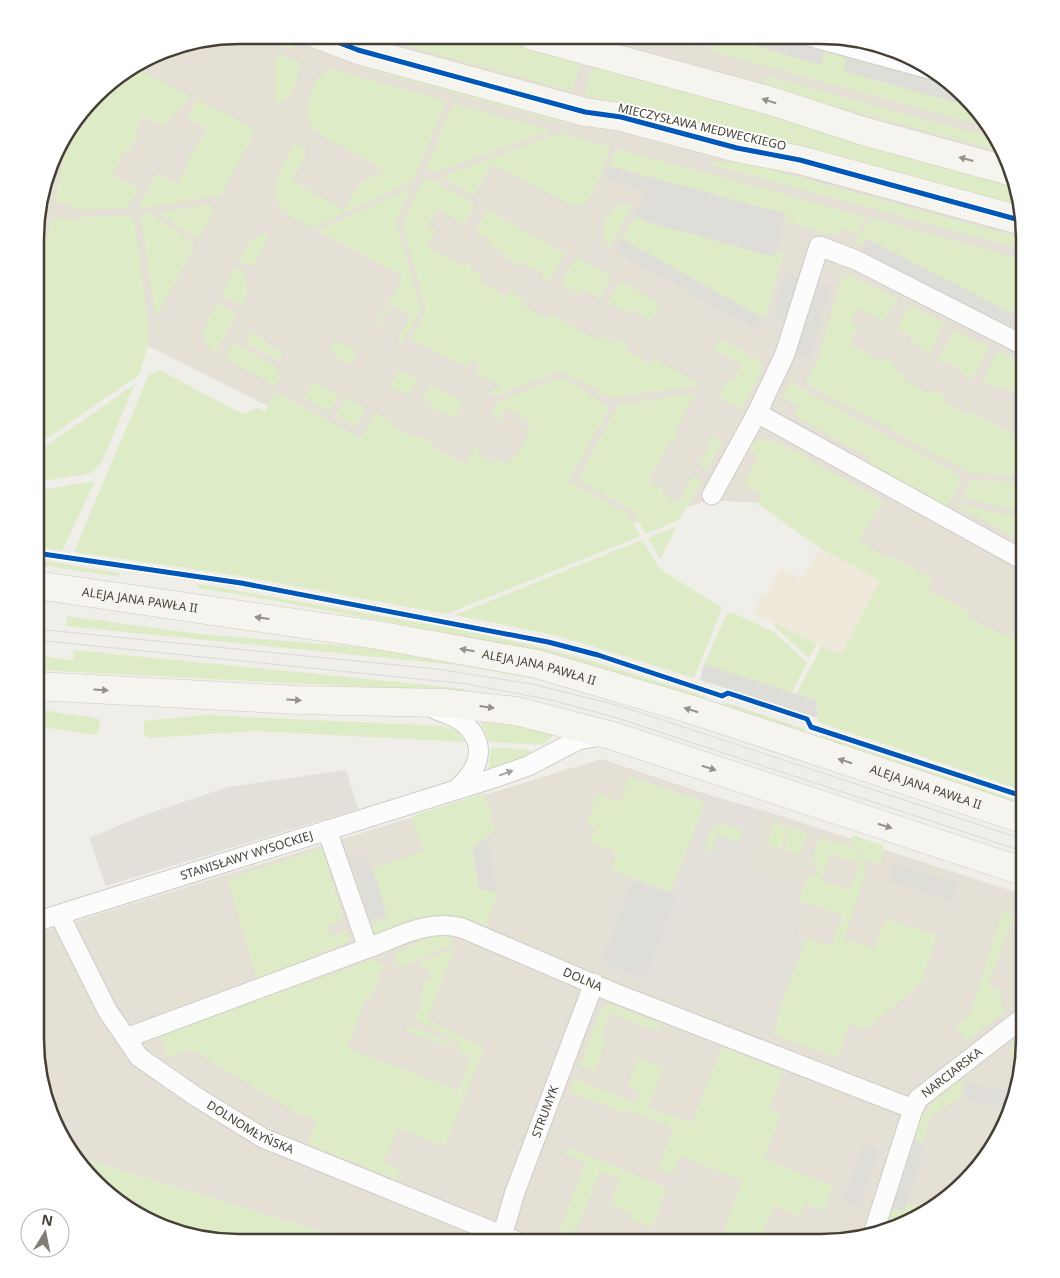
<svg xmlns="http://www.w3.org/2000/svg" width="1060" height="1278" font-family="'Noto Sans',sans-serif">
  <rect width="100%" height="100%" fill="#f0eee8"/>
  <g fill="#e5e0d5">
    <polygon points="238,35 849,37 935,69 998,136 1018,185 1025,238 1025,654 820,548 757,503 710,500 552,549 39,291 37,286 37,211 62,137 104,85 173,46"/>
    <polygon points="601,759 709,795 672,892 632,879 598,968 807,938 798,934 808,903 802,890 745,870 765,811 1025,895 1025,1053 1014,1105 991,1152 924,1216 835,1243 358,1243 74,1156 62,1142 42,1093 40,1074 41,932"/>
  </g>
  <g fill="#e3dfd9">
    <polygon points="346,770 358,809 106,886 89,838 147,814 228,787"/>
    <polygon points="709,795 765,811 745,870 803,890 808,902 798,934 807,937 774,1036 598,968 632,879 672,892"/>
  </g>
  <polygon fill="#eee9da" points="820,548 881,580 841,656 752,613 760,596 765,596 781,568 801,579"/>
  <g fill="#ddecc7">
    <path d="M240,35C258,35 286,30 295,50Z"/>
    <polygon points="367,35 488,36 581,61 572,91"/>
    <polygon points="691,36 722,36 821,65 825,51 847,57 844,71 969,106 989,127 711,51 712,46 695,42 693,47 689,45"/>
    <path d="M275,55L300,61C297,78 295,100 275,105Z"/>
    <polygon points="362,58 567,115 565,124 360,67"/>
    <polygon points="593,64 1015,179 1022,213 585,95"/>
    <path d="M132,69L148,74L190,96C182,108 172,115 164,127L143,116L135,131L139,134L129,152L125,150L112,175L139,189L127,208L76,210L65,202L54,204L70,127L104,85Z"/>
    <path d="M331,69L446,101L413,181L312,228C303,222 289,218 282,210C265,191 285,163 294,145L304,146C309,158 298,168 292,178L294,182L343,210C349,202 352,192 359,185C367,178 376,177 383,169L314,131C302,112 310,99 316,79Z"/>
    <polygon points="766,76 999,140 1004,152 764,87"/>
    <polygon points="198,99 254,129 254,133 221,195 141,208 139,206 157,173 178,184 188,165 186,163 207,129 187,118"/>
    <polygon points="453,104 551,130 433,173 426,169"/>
    <polygon points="560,133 610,147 600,177 585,205 574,206 492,164 474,195 441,177"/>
    <polygon points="617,149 787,195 794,224 784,221 785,214 609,166"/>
    <polygon points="713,162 747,163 1025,239 1025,250 712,165"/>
    <polygon points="426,180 433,180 475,204 464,224 437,209 427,226 436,231 427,247 462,266 464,262 472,266 470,269 483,276 481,282 507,297 510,291 524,299 521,304 547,319 550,314 599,341 602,336 615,344 618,339 628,344 625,350 651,365 655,359 701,385 612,398 562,372 556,372 493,397 489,393 501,386 476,373 481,364 471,359 467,367 411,339 426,310 403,225 420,184"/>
    <polygon points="410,188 396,222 421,310 402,344 397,342 411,315 391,304 378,328 376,326 403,276 318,231"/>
    <polygon points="788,196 867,217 855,233 840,228 837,236 795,224"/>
    <polygon points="210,204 214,209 198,239 158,213"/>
    <path d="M624,204L633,205L609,248C598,233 604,208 624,204Z"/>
    <polygon points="487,210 565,254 550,282 542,278 543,274 521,262 519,265 504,256 505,253 488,243 490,239 476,231"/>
    <polygon points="144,213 151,214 195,244 156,318 141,218"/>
    <polygon points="129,215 134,219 150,339 139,375 36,446 37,281 48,231 50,230 51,219 80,219 81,217"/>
    <polygon points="634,218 774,256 776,251 781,252 783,257 765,319 622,239"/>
    <polygon points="871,218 1025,260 1025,320 866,239 862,247 856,243 858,235"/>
    <path d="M269,234L254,265L250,266L239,261C246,247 251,234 269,234Z"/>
    <polygon points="576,257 612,277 600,299 581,288 578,293 561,284"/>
    <polygon points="236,266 243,270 248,294 242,305 221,295"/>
    <polygon points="846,274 897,298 898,301 889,310 884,321 858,308 850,322 858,326 849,344 883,362 886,358 895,363 893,368 905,374 902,379 929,394 932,389 945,396 942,401 969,416 972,412 1016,436 1019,431 1025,434 1025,476 970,473 806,383 817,362 841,280"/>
    <polygon points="620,281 660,304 651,321 631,309 628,314 608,303"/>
    <path d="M217,303L237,314L215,353C194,339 208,320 217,303Z"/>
    <polygon points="910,306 944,323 930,353 910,342 912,337 896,328"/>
    <polygon points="955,330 989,347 972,380 962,374 963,371 944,361 943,363 937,361"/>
    <polygon points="251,332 268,342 267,345 284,354 281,359 275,359 246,343"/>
    <polygon points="719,339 760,360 762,372 741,409 719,396 729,379 733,381 742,365 714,349"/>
    <polygon points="335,340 358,352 350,365 335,357 337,354 329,350"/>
    <polygon points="233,343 275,366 280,377 275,386 225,358"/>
    <polygon points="998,351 1025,365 1025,388 1019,400 1017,399 1018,395 1000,385 997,389 983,381"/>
    <polygon points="159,370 243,414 257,408 265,411 275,392 361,438 375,412 391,421 389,424 416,438 418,435 432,443 431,446 465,464 474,447 479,450 477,454 495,464 498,460 508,465 512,457 515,459 529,432 527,430 531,422 506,408 499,421 492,413 493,409 498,402 561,377 608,406 607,412 568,482 626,513 641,536 446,614 241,576 74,552 149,374"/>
    <polygon points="399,370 418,379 410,393 403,390 401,392 390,387"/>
    <polygon points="313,382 339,395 329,412 304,399"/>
    <polygon points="790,382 963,478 946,508 869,465 872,459 795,416 799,407 782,397"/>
    <polygon points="135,384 101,464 91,473 36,482 36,453"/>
    <polygon points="430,385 463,402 455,418 429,407 430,404 422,400"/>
    <polygon points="695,394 675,431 678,433 672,444 669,443 648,480 664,489 662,494 678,503 693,476 702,481 679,520 646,534 631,509 578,480 618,405"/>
    <polygon points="345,398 366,408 356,426 336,416"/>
    <polygon points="711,435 722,441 707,469 699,465 711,444 707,442"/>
    <polygon points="765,439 785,446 883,501 859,540 888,559 890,556 932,578 927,589 970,612 967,617 1009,638 1012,633 1025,640 1025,791 818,722 816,700 796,694 822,646 841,655 880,580 820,548 757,503 761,495 745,483 758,458 749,446 752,442"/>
    <polygon points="971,480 1025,483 1021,500 1025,501 1025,512 962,498"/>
    <polygon points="95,481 62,551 36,546 36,491"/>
    <polygon points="958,504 1025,519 1025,543 957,506"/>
    <polygon points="677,526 660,559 648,538"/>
    <polygon points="642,540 660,569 722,608 694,678 559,636 455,615"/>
    <polygon points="36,559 119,573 120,577 36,564"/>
    <polygon points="199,584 456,629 531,645 596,662 707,697 702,700 595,666 531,649 249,596 196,588"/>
    <polygon points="731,612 774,632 807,663 791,693 704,664 727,614"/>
    <polygon points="67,616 199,634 387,649 519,673 584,688 1025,832 1025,834 616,700 554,682 458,665 66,626"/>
    <polygon points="775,624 817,644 809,658 775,627"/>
    <polygon points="74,650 438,686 465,689 464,692 36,670 36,656 73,660"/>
    <polygon points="727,703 805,729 806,734 722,706"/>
    <polygon points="36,709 100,719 99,731 93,735 36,726"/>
    <polygon points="205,715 442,726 457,732 465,742 252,731 150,738 144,734 144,721"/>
    <polygon points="480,721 526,727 554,735 543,745 490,742"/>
    <polygon points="821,735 1025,803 1025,808 823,742"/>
    <polygon points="491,748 525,749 534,753 515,763 488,770"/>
    <polygon points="629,777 705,802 671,891 613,871 616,851 590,843 596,827 587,824 597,794 621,802"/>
    <polygon points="485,793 495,831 472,848 479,890 498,893 485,929 382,935 368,931 366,924 388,917 373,868 423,852 412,816"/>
    <polygon points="774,822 788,827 781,849 767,845"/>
    <path d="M722,824L742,830L738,842L717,835L712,849L707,853C704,844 710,834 714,826Z"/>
    <polygon points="791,827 807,833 800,855 784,850"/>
    <polygon points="853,835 884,846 880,864 866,860 864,866 859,864 864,850 850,845"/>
    <polygon points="819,837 862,850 858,863 830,854 821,880 850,890 847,899 859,865 867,868 844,939 875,949 885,919 937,935 921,983 867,1029 849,1024 838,1058 773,1034 778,1021 776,1019 806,938 832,946 842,915 799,901 807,875 814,877 819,863 812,860"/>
    <polygon points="322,848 343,917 326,928 332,937 345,929 350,941 257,980 228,879"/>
    <polygon points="1002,912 1013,916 988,985 1001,991 1001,1005 1006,1011 966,1041 955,1028 970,1015"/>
    <polygon points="439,932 454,936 449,946 401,967 395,961 396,953 419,942 417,937"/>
    <polygon points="456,945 427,1019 484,1048 445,1146 398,1128 383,1163 401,1170 397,1180 308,1144 317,1120 298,1114 191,1049 168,1058 159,1033 356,966 371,959 383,964 383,968 371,998 364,1001 347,1048 457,1090 455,1099 471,1057 458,1051 460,1045 453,1042 454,1039 415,1019 420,1008 424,982 432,978 427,967 422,969 419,963 451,950"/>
    <polygon points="609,1004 661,1023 657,1031 610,1013 601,1038 606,1040 595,1071 580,1066 601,1009"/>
    <polygon points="408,1025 446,1041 446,1043 453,1046 452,1048 405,1030"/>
    <polygon points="1025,1029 1025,1053 1021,1052 1015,1066 1009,1051 1016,1037"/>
    <polygon points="722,1047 783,1071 769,1109 781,1113 764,1159 833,1186 824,1211 805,1204 800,1216 773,1206 759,1243 724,1231 742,1180 680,1156 672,1175 658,1169 673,1128 624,1109 622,1112 570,1092 574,1079 636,1103 640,1091 628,1086 638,1058 663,1068 648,1108 692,1123"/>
    <path d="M959,1080L963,1083L960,1098L935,1113L929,1120L923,1144L913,1136C924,1111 936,1095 959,1080Z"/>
    <polygon points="568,1147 667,1188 652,1228 629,1219 631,1213 610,1204 620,1179 600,1171 576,1232 567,1228 561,1243 555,1243 585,1163 565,1154"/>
    <polygon points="74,1156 358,1243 225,1243 136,1216 95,1184"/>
    <path d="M907,1203L925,1207C921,1221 901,1222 888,1226L891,1210H905Z"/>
  </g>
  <g fill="#dfddd8">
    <polygon points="722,36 774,37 825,51 821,65"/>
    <polygon points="847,57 949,85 969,106 844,71"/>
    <polygon points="609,166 786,214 774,257 634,218 647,191 605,179"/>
    <polygon points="799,166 1023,226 1025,238 808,179"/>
    <polygon points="622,239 765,319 758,331 616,252"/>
    <polygon points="868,239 1025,320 1025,336 861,253"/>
    <polygon points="785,273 799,277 787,320 772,317"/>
    <polygon points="817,283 832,287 810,359 795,355"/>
    <polygon points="704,664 816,700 818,718 700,680"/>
    <polygon points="486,838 498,892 480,889 473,848"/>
    <polygon points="368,855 387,916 370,921 352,859"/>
    <polygon points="894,863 957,883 951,901 888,881"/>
    <polygon points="632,881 676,896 645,979 602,962"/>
    <polygon points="968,1083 1017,1093 1012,1109 964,1099"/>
    <polygon points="912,1138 924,1147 905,1210 889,1209"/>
    <polygon points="863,1144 879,1150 859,1206 843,1200"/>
  </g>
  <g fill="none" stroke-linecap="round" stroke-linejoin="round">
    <defs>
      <g id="street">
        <polyline points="812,37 937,71"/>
        <polyline points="757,413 1025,561"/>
        <polyline points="712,495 757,413 785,354 819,246 856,260 1025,346"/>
        <path d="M436,710C479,723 494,754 459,787"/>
        <path id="s1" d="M327,830L368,948C398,937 429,919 462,928L612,992L913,1109"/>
        <path id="s2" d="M60,916L107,1010L139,1057L195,1096L263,1138L521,1243"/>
        <path id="s3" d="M35,922L494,778L528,766L578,740L601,736"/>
        <polyline points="126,1038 368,948"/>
        <path id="s4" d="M874,1231L913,1109L918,1099L1025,1016"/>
        <path id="s5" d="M500,1243L515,1192L594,983"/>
      </g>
      <g id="secondary">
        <polyline points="319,35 358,50 585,112 621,117 737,148 800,160 1023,221"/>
        <polyline points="533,36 768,100 863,131 1013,172"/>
        <path id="s6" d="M36,585L377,635L537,664L696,711L1025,820"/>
        <polyline points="36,686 298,700 443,703 516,711 613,736 1025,872"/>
      </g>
    </defs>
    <use href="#street" stroke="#ceccc6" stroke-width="21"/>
    <use href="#secondary" stroke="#d0cbbf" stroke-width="29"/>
    <use href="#street" stroke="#fdfcfc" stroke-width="19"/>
    <use href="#secondary" stroke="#f6f4ee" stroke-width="28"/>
    <g stroke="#d9d9d8" stroke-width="1">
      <polyline points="36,629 437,669 532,684 620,706 1025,840"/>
      <polyline points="36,640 467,684 551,700 617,718 1025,852"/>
    </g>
    <defs>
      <g id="cycleway">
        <polyline points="319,35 358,50 585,112 621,117 737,148 800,160 1023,221"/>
        <polyline points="36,553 241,583 548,642 598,655 722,696 728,693 807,719 811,727 1025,797"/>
      </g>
    </defs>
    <use href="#cycleway" stroke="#fff" stroke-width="8"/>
    <use href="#cycleway" stroke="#0057b8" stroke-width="5"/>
  </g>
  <defs><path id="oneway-solid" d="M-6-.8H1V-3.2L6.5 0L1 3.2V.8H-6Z" transform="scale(1.25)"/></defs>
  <g fill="#959088">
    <use href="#oneway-solid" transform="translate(769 101) rotate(-163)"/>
    <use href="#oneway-solid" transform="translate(966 159) rotate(-165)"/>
    <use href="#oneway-solid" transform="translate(262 618) rotate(-172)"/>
    <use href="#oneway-solid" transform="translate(467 650) rotate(-170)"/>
    <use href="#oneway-solid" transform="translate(101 690) rotate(3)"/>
    <use href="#oneway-solid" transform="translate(294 700) rotate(3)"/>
    <use href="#oneway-solid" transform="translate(487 707) rotate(8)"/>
    <use href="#oneway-solid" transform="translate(691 710) rotate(-162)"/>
    <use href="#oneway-solid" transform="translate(845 761) rotate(-162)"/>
    <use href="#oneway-solid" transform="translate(709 768) rotate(18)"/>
    <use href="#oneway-solid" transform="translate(885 826) rotate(18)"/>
  </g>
  <use fill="#a29e98" href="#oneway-solid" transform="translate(506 773) rotate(-20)"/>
  <g text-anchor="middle" stroke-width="4" stroke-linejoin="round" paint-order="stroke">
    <g font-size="12" fill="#463f35" stroke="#fff">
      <text transform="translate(702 127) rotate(13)" y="4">MIECZYSŁAWA MEDWECKIEGO</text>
      <text dy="4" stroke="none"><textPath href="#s6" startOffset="105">ALEJA JANA PAWŁA II</textPath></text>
      <text dy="4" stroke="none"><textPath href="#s6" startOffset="510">ALEJA JANA PAWŁA II</textPath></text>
      <text dy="4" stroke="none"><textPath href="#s6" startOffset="915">ALEJA JANA PAWŁA II</textPath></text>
      <text dy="4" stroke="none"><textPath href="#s3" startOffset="222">STANISŁAWY WYSOCKIEJ</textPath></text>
      <text dy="4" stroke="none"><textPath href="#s1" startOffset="354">DOLNA</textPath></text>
      <text dy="4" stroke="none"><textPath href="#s4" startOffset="182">NARCIARSKA</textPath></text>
      <text dy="4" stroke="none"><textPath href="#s5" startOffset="139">STRUMYK</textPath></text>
      <text dy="4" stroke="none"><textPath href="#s2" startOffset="294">DOLNOMŁYŃSKA</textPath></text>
    </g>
  </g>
  <path d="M0 0H1060V1278H0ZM239 44H821A195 195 0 0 1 1016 239V1039A195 195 0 0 1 821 1234H239A195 195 0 0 1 44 1039V239A195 195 0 0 1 239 44Z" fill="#fff" fill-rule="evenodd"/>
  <path fill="none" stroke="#463f35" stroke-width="2.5" d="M239 44H821A195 195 0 0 1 1016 239V1039A195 195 0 0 1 821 1234H239A195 195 0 0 1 44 1039V239A195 195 0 0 1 239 44Z"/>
  <g transform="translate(45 1233) rotate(10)"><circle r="24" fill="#ffffff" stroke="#b5b2ae"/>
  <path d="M0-4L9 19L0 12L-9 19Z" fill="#827c74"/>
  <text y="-8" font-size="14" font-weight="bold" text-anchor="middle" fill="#463f35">N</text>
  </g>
</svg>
